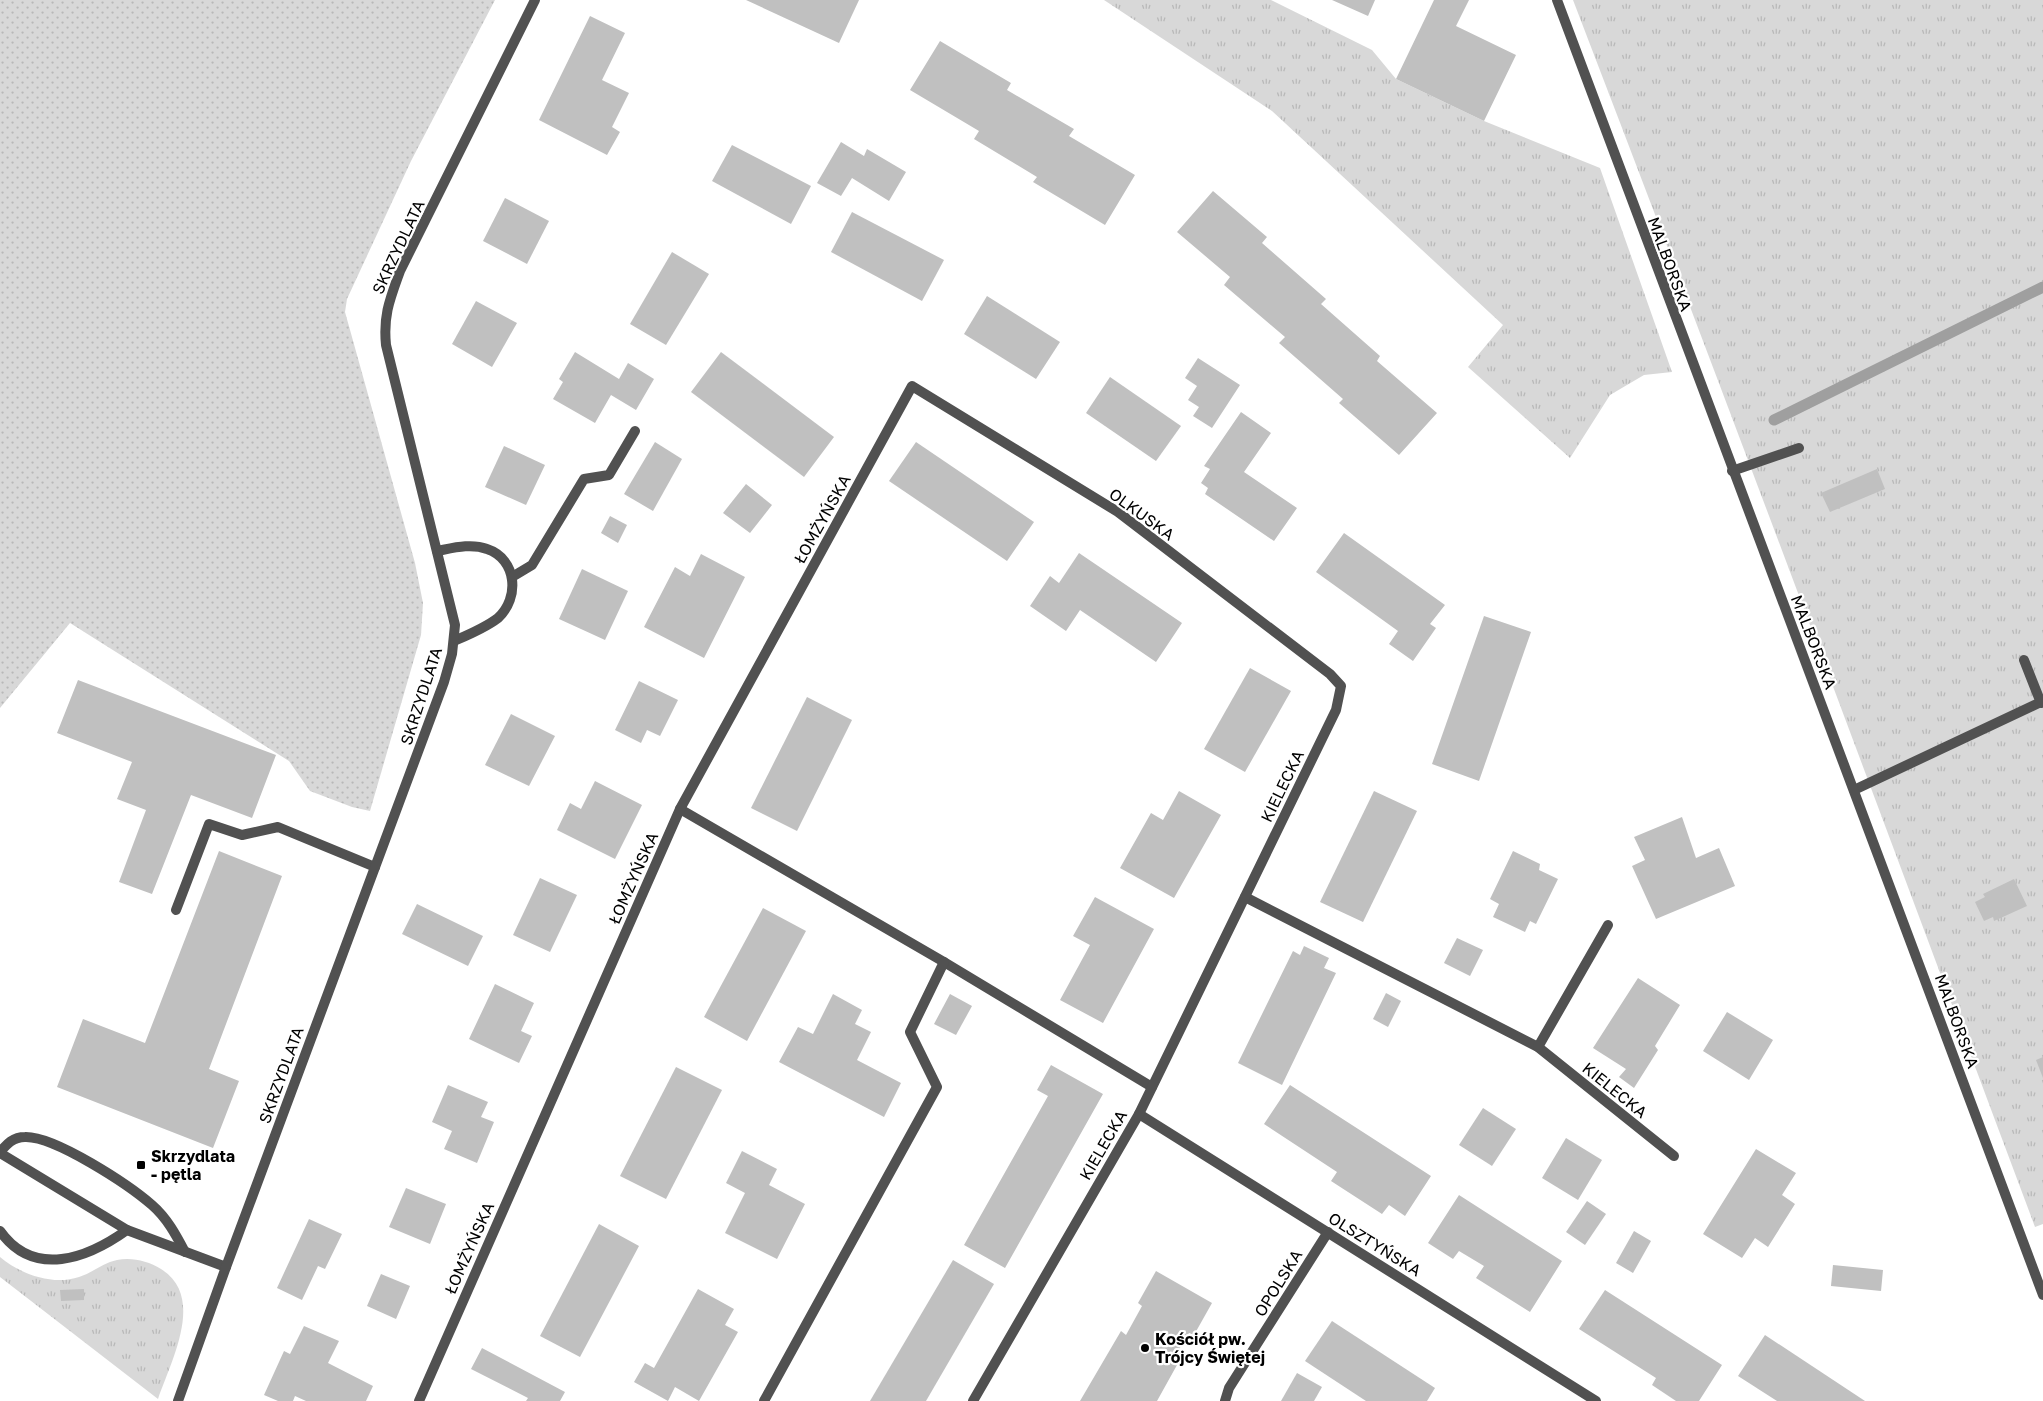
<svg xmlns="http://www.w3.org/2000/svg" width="2043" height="1401" font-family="'Golos Text',sans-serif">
  <defs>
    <pattern id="grass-tufts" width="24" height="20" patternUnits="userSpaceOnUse" patternTransform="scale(1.25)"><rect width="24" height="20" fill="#d8d8d8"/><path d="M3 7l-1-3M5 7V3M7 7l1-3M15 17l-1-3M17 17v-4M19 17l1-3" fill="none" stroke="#b8b8b8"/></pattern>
    <pattern id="garden-dots" width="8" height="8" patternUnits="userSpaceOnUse" patternTransform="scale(1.25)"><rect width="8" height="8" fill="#d8d8d8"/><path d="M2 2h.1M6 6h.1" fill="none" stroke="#b8b8b8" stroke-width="1.8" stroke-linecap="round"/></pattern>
  </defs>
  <rect width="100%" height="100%" fill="#fff"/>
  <g fill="url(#grass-tufts)">
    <polygon points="1104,0 1271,0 1372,50 1396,79 1484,121 1600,168 1672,372 1644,375 1610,395 1570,458 1468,367 1503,325 1272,111"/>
    <path d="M1573,0H2043V1224L2035,1227C1882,818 1730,408 1573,0Z"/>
    <path d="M0,1257C20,1274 53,1286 79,1277C92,1273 103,1263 117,1260C132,1257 148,1261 161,1269C206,1297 171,1361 158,1399L0,1277Z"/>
  </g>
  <polygon fill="url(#garden-dots)" points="0,0 495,0 411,161 347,299 345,312 415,563 423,603 421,635 370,811 352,807 310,791 289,761 70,623 0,708"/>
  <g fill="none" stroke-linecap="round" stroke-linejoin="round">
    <polyline stroke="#9f9f9f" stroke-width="11" points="1774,420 2043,287"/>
  </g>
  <g fill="#c0c0c0">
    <polygon points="746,0 859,0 839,43"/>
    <polygon points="1332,0 1375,0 1368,16"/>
    <polygon points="1434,0 1469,0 1456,26 1516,55 1484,121 1396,79"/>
    <polygon points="590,16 625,33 602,80 629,93 612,127 620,132 607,155 539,120"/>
    <polygon points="940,41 1011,83 1007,90 1074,129 1069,136 1135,175 1105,225 1033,182 1037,177 974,139 979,131 910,90"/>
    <polygon points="841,142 864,156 867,149 906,172 889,201 852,178 841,196 817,183"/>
    <polygon points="732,145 811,186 791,224 712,181"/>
    <polygon points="1213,191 1267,237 1262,243 1326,299 1321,304 1380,356 1377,361 1437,413 1399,455 1339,403 1343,399 1279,343 1285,337 1224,285 1230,277 1177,232"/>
    <polygon points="505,198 549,221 527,264 483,241"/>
    <polygon points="852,212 944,260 922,301 831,252"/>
    <polygon points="672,252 709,274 666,345 630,324"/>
    <polygon points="987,296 1060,342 1036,379 964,334"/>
    <polygon points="476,301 517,323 492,367 452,344"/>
    <polygon points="575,352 619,379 628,363 654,379 636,410 611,395 595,423 553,399 563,382 559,379"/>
    <polygon points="721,352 834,437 804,477 691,392"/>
    <polygon points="1198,358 1240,385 1212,428 1193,416 1199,407 1188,400 1197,386 1185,378"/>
    <polygon points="1110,377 1181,426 1156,461 1086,413"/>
    <polygon points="1241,412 1271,433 1244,472 1297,508 1274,541 1205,494 1208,488 1201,483 1210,469 1204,466"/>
    <polygon points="655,442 682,459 653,511 624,494"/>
    <polygon points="916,442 1034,522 1007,561 889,481"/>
    <polygon points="504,446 545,465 526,505 485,487"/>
    <polygon points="1877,469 1885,489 1830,512 1821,493"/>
    <polygon points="746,484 772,505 750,533 723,513"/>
    <polygon points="610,516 627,525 618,543 601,533"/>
    <polygon points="1344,533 1445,605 1430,624 1436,628 1413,661 1389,644 1398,631 1316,572"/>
    <polygon points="1079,553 1182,623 1156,662 1080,610 1066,631 1030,606 1050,576 1059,583"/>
    <polygon points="701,554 745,577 704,658 644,627 675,567 690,576"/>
    <polygon points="582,569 628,591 605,640 559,619"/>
    <polygon points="1484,616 1531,632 1479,781 1432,764"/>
    <polygon points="1250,668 1291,691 1245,772 1204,749"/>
    <polygon points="78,680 276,755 252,818 191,795 152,894 119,882 146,810 117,799 132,762 57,733"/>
    <polygon points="639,681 678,700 660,736 647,730 641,743 615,730"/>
    <polygon points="807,697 852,720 797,831 751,808"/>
    <polygon points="511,714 555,736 529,786 485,765"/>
    <polygon points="595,781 642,805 615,859 557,830 570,803 581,809"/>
    <polygon points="1179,791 1221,815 1174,898 1120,868 1151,813 1163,820"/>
    <polygon points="1374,791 1417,811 1363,922 1320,902"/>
    <polygon points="1682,817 1696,858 1719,848 1735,886 1656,919 1632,866 1645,860 1634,837"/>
    <polygon points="219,851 282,876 209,1069 239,1081 213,1148 57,1087 83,1019 145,1043"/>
    <polygon points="1513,851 1540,864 1539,870 1558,879 1536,924 1530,921 1525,932 1493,917 1499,904 1490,899"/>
    <polygon points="540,878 577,895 550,952 513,935"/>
    <polygon points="2014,879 2027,906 1994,921 1993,917 1984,921 1975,902 1985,897 1983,894"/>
    <polygon points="1095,897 1154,929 1103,1023 1060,1000 1090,945 1073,936"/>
    <polygon points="417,904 483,936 468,966 402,934"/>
    <polygon points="763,908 806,931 747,1041 704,1017"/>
    <polygon points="1457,938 1483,950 1470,976 1444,963"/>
    <polygon points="1304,946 1329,958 1324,968 1336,973 1282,1085 1238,1063 1293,951 1300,955"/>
    <polygon points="1638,978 1680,1005 1655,1046 1658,1050 1634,1088 1619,1077 1626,1069 1593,1048"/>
    <polygon points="495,984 534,1003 521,1031 532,1036 519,1063 469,1039"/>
    <polygon points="1386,993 1401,1001 1388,1027 1373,1019"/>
    <polygon points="833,994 862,1010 855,1024 871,1032 857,1060 901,1083 884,1117 779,1062 798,1027 813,1034"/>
    <polygon points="950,994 972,1006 956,1035 934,1024"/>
    <polygon points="1727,1012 1773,1040 1749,1080 1703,1051"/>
    <polygon points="2043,1057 2043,1078 2036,1060"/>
    <polygon points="1051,1065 1103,1094 1005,1268 964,1245 1048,1096 1037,1090"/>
    <polygon points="676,1067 722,1090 666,1199 620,1176"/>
    <polygon points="448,1085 488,1102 481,1117 494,1122 477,1163 444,1149 452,1131 432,1122"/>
    <polygon points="1290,1085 1431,1176 1405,1216 1389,1205 1382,1214 1331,1181 1337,1172 1264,1124"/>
    <polygon points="1483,1108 1516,1129 1492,1166 1459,1145"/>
    <polygon points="1566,1138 1602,1160 1578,1200 1542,1178"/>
    <polygon points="1756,1149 1796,1173 1782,1195 1795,1204 1768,1247 1755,1238 1742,1258 1703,1234"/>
    <polygon points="742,1151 777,1169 769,1185 805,1204 777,1259 725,1233 745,1193 726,1183"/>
    <polygon points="406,1188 446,1204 430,1244 389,1227"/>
    <polygon points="1459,1195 1562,1261 1530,1312 1476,1278 1484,1266 1459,1251 1453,1259 1428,1243"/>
    <polygon points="1587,1201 1606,1214 1585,1245 1566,1232"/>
    <polygon points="309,1219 342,1234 325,1269 318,1266 302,1300 277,1288"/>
    <polygon points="599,1224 639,1246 580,1357 540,1336"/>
    <polygon points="1634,1231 1651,1241 1633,1273 1616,1263"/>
    <polygon points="953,1260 994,1284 926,1401 870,1401"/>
    <polygon points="1833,1265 1883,1270 1881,1291 1831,1286"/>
    <polygon points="1156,1271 1212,1303 1194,1335 1189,1333 1172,1361 1177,1365 1157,1401 1080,1401 1121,1331 1126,1335 1142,1306 1138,1303"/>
    <polygon points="381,1274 410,1286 396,1319 367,1306"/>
    <polygon points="84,1289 84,1300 61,1301 60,1290"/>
    <polygon points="698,1289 734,1309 725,1325 738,1332 699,1401 675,1387 668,1401 634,1382 645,1363 654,1368"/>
    <polygon points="1605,1290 1722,1365 1699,1401 1676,1401 1652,1385 1656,1378 1579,1329"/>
    <polygon points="1332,1321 1435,1388 1427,1401 1366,1401 1305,1361"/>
    <polygon points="304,1326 339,1341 328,1363 373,1386 366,1401 306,1401 295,1396 293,1401 278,1401 264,1395 284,1351 290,1354"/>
    <polygon points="1765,1335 1865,1401 1777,1401 1738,1376"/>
    <polygon points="482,1348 565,1392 560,1401 526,1401 528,1398 471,1369"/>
    <polygon points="1297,1373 1322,1387 1314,1401 1281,1401"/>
  </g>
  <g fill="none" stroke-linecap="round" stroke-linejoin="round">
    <g stroke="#515151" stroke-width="10">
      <polyline points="1732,471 1799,448"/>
      <path d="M437,551C453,548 471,543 487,549C517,559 520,598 498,618C485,628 468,635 454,641"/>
      <polyline points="512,577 532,565 584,479 609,475 635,431"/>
      <polyline points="2024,660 2041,703"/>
      <polyline points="1854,790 2043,701"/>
      <polyline points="680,809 944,962 1152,1087"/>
      <polyline points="176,910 209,824 242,835 278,827 375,867"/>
      <path d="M0,1152C7,1144 13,1137 25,1137C55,1136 129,1185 152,1205C167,1218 176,1235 185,1252"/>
      <polyline points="0,1153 127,1230 226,1267"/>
      <path d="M0,1231C34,1279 88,1258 127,1230"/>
      <polyline points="764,1401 937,1087 910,1032 944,962"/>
    </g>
    <g stroke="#515151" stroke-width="10">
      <path d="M1557,0C1716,433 1882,863 2043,1295"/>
      <polyline points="1245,897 1538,1047 1674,1156"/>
      <polyline points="1538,1047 1608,925"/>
      <polyline points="1139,1114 1596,1401"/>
      <path d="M178,1401L226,1267L444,682L452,654L455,625L386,345C383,315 390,299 400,271L535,0"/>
      <polyline points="419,1401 680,809 912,386 1118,512 1330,674 1341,686 1336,710 1139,1114 973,1401"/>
      <polyline points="1225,1401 1229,1388 1328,1232"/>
    </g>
  </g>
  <g fill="#000" stroke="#fff" stroke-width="2">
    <rect x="136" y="1160" width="10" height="10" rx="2.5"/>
    <circle cx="1145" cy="1348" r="5"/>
  </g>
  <g text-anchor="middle" stroke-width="4.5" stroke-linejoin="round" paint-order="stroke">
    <g font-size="16" fill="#000" stroke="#fff">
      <text transform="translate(398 247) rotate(-65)" y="6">SKRZYDLATA</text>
      <text transform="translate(1670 264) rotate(70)" y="6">MALBORSKA</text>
      <text transform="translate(1142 514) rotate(36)" y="6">OLKUSKA</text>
      <text transform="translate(822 519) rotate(-61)" y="6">ŁOMŻYŃSKA</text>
      <text transform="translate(1814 642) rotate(69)" y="6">MALBORSKA</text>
      <text transform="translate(421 696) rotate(-72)" y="6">SKRZYDLATA</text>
      <text transform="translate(1282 786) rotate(-64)" y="6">KIELECKA</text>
      <text transform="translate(633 878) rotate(-66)" y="6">ŁOMŻYŃSKA</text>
      <text transform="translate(1957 1021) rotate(70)" y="6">MALBORSKA</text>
      <text transform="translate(281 1075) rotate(-70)" y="6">SKRZYDLATA</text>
      <text transform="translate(1615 1090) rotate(39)" y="6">KIELECKA</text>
      <text transform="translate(1103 1145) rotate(-60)" y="6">KIELECKA</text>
      <text transform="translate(1375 1244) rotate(32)" y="6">OLSZTYŃSKA</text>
      <text transform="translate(469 1248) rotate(-66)" y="6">ŁOMŻYŃSKA</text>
      <text transform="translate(1278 1283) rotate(-58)" y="6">OPOLSKA</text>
    </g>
    <g font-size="16" font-weight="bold" fill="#000" stroke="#fff" text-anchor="start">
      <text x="151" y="1162">Skrzydlata<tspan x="151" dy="18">- pętla</tspan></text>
      <text x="1155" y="1345">Kościół pw.<tspan x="1155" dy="18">Trójcy Świętej</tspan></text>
    </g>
  </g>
</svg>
